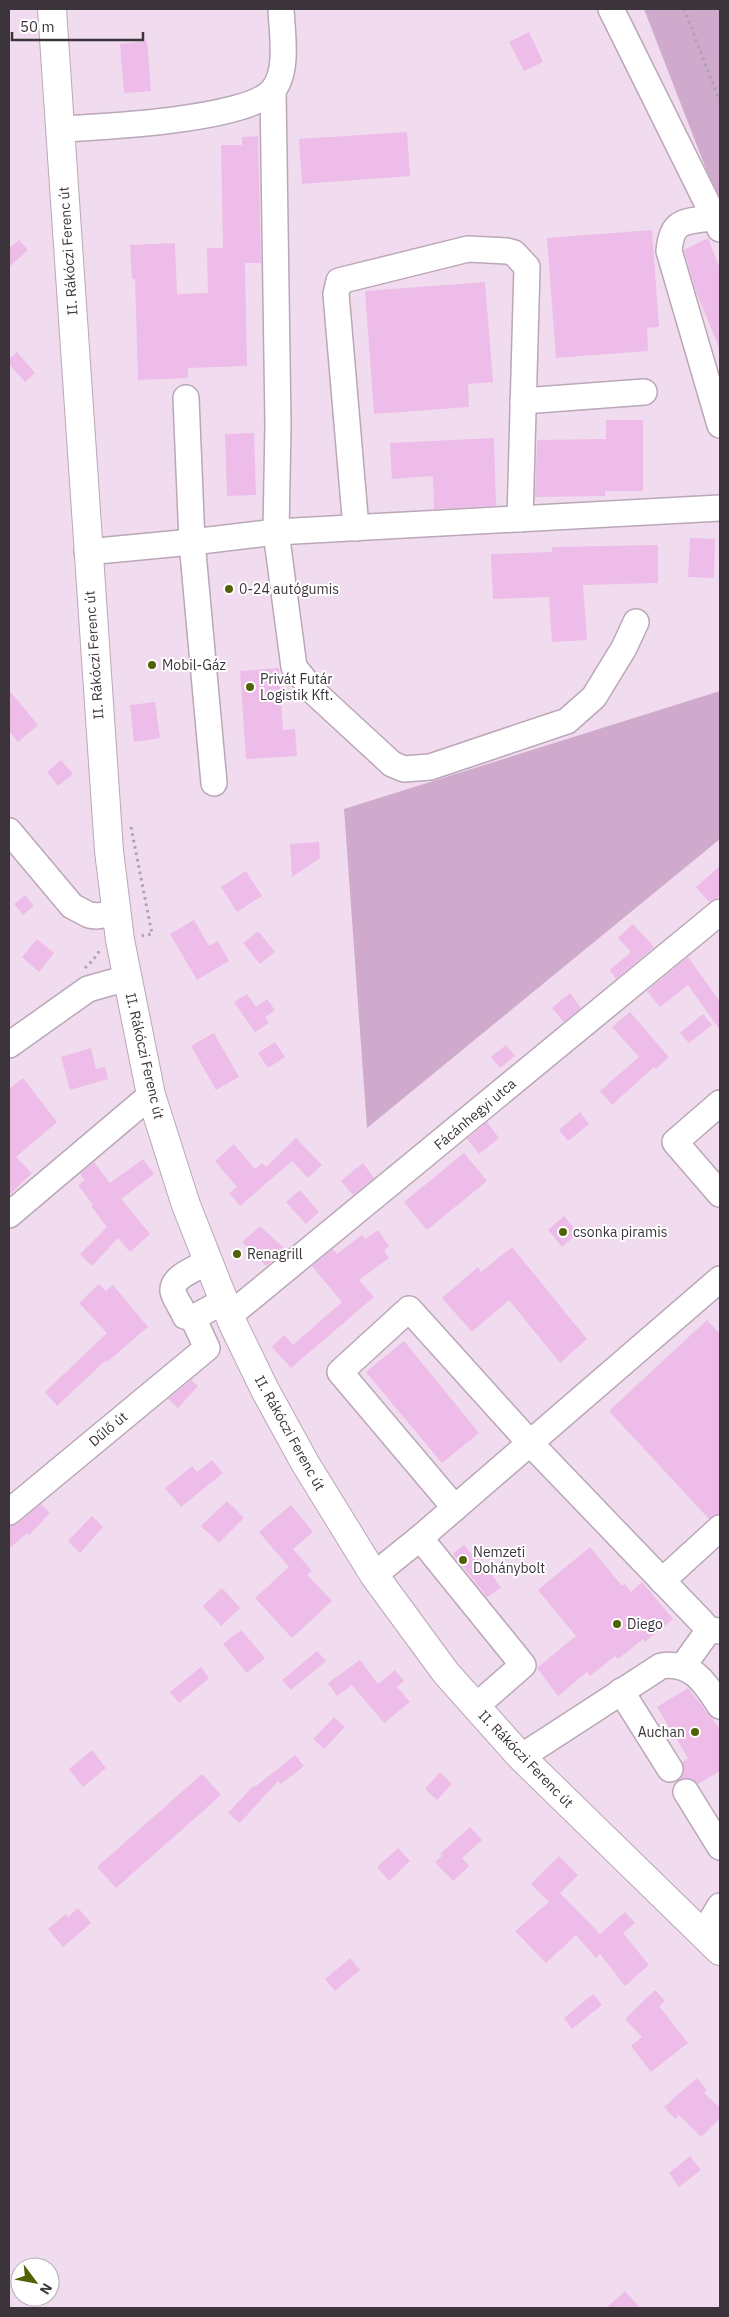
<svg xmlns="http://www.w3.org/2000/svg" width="729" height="2317" font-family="'IBM Plex Sans',sans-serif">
  <rect width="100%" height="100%" fill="#f0dcee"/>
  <g fill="#d0aacc">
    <polygon points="644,9 720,9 720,205"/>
    <polygon points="720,691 720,839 367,1128 344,809"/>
  </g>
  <g fill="#eebce9">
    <polygon points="529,32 543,62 524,71 509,42"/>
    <polygon points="147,41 151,91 124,93 120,44"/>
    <polygon points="407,132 410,176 302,184 299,139"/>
    <polygon points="258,136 261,263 245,263 247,366 188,368 188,378 138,380 135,279 132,279 130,245 175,243 177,294 208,293 207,248 223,248 221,145 242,145 242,137"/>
    <polygon points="652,230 659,327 647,328 648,351 556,358 547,238"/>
    <polygon points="708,238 720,269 720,350 695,289 684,250"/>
    <polygon points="19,240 28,250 9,267 9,248"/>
    <polygon points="485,282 493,382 468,384 469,407 374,414 365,291"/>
    <polygon points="17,352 35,373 25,382 9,364 9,359"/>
    <polygon points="606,420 643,420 643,491 605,491 605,496 535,497 537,440 606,439"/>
    <polygon points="254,433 256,495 227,496 225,434"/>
    <polygon points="494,438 496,506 434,509 433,476 392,479 390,443"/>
    <polygon points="690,538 715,539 714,578 688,577"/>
    <polygon points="658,545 658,583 583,585 587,640 552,642 549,597 493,599 491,554 552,552 552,547"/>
    <polygon points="279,668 283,730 295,729 297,756 246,759 240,671"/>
    <polygon points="9,690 38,725 18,742 9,731"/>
    <polygon points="155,702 160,738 134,742 130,705"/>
    <polygon points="61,760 73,774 58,786 47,772"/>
    <polygon points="319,842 320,858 292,877 290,844"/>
    <polygon points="720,866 720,896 709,902 696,887"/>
    <polygon points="246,871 262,896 237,912 221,887"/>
    <polygon points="25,895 34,906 23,915 14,904"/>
    <polygon points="194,920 209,946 218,941 229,961 197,980 170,934"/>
    <polygon points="633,924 654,947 616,979 610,970 631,952 618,938"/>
    <polygon points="258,931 275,952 260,964 243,943"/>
    <polygon points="37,939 54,953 39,972 22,957"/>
    <polygon points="688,957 720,1002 720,1030 688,985 660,1007 647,991"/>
    <polygon points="570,993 581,1008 564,1022 552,1008"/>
    <polygon points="247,994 256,1007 267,999 275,1010 265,1017 269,1023 255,1032 234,1002"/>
    <polygon points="630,1012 669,1057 656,1069 654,1067 612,1105 600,1091 639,1057 612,1027"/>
    <polygon points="703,1014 712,1025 689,1043 680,1033"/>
    <polygon points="214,1033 239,1077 216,1090 191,1046"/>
    <polygon points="275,1042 285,1057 268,1068 258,1053"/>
    <polygon points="506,1045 515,1056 500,1068 491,1057"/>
    <polygon points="91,1048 96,1069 105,1067 108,1079 70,1090 61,1057"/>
    <polygon points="23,1078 57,1122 16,1157 32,1173 9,1195 9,1089"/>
    <polygon points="580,1112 589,1124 568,1141 559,1130"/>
    <polygon points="487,1122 499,1138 479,1154 467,1139"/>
    <polygon points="296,1138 322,1165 308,1178 292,1161 240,1206 229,1193 237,1187 215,1161 234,1144 255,1169 262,1163 266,1167"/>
    <polygon points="464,1153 487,1181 427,1230 404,1202"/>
    <polygon points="143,1159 154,1174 121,1199 150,1234 130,1252 118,1238 92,1266 80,1254 107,1227 91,1206 93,1205 78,1185 85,1180 80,1174 94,1162 110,1183"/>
    <polygon points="363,1163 374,1178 353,1195 341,1181"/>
    <polygon points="300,1190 319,1212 306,1224 286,1202"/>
    <polygon points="564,1216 578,1233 562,1247 548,1230"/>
    <polygon points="260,1226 286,1250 266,1266 242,1242"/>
    <polygon points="378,1230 389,1246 384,1250 389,1258 359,1280 374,1297 291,1368 272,1347 284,1335 293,1345 342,1302 312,1266 333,1249 337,1254 362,1235 365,1239"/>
    <polygon points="512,1247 587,1339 560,1363 509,1300 472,1332 442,1298 478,1267 481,1272"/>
    <polygon points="99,1284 106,1291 113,1285 148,1327 107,1362 106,1360 57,1406 45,1392 107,1333 79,1303"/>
    <polygon points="707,1320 720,1334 720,1514 709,1519 609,1411"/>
    <polygon points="404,1341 479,1433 442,1463 366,1372"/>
    <polygon points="191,1380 198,1386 178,1408 168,1399"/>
    <polygon points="212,1460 223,1473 181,1507 165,1488 192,1466 197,1472"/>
    <polygon points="227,1501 244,1518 219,1543 201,1526"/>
    <polygon points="41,1504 50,1513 29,1535 27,1533 9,1549 9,1526 18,1523"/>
    <polygon points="291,1505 313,1532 293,1549 312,1571 307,1575 332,1601 292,1638 255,1598 289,1567 259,1532"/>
    <polygon points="92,1516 103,1527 80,1553 68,1541"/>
    <polygon points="464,1545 484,1570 487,1568 501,1588 487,1597 453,1554"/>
    <polygon points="590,1547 622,1586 625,1584 631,1592 642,1582 673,1619 645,1642 643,1639 618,1659 615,1656 590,1676 587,1672 558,1696 537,1668 576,1636 538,1590"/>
    <polygon points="222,1588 240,1608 221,1626 203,1606"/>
    <polygon points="241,1630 265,1658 247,1673 223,1644"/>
    <polygon points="317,1651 326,1661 291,1690 282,1680"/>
    <polygon points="360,1660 378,1684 395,1670 404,1681 397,1687 410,1702 384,1723 352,1685 337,1696 328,1683"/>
    <polygon points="201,1667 209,1678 179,1703 170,1692"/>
    <polygon points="688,1688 720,1729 720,1771 698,1784 692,1779 679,1779 684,1769 682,1762 688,1758 657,1707"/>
    <polygon points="334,1717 345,1727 324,1749 313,1739"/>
    <polygon points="92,1750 106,1768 83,1787 69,1769"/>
    <polygon points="295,1755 304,1766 281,1784 278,1781 240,1823 228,1813 253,1786 255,1787"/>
    <polygon points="440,1772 452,1784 437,1800 425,1789"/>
    <polygon points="202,1774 221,1795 116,1888 97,1867"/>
    <polygon points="470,1827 482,1840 462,1858 469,1866 453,1881 435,1862 442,1856 440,1854"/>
    <polygon points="398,1848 410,1861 389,1881 377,1867"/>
    <polygon points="559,1856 578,1875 560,1893 600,1934 625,1912 635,1923 623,1933 649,1965 625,1986 600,1954 596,1958 576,1935 546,1963 515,1931 549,1902 531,1884"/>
    <polygon points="78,1908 91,1923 63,1947 48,1929 66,1914 68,1917"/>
    <polygon points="350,1958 360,1970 335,1991 325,1979"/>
    <polygon points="655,1990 665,2001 659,2006 688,2043 651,2072 631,2046 642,2037 625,2019"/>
    <polygon points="593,1994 602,2005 572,2029 564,2018"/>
    <polygon points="697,2078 707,2090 704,2093 720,2108 720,2118 701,2137 679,2115 675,2119 664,2107"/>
    <polygon points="690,2156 701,2170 679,2187 669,2173"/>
    <polygon points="625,2291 640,2308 606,2308"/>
  </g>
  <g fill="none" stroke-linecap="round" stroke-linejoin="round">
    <defs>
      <g id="minor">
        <polyline points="611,9 720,229"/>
        <polyline points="273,91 278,425 276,532 294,667 315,693 392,764 404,769 430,767 567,721 594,697 624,648 636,622"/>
        <path d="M60,129C101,127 246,120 272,91C289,73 282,32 281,9"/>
        <path d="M715,217C686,223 672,217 669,251L720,425"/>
        <polyline points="186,398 192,542 214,783"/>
        <polyline points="523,401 644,392"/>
        <polyline points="356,528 336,294 339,281 468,249 507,251 514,253 527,267 520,519"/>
        <polyline points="87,552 192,542 276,532 720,508"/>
        <polyline points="9,831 72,906 89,915 97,916 116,913"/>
        <polyline points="9,1045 88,989 127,978"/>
        <polyline points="720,1103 675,1142 720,1194"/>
        <polyline points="9,1215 151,1095"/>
        <path d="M208,1262C198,1268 172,1276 173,1291C174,1298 182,1308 185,1316L193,1318L224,1301"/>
        <polyline points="230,1315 720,912"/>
        <polyline points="455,1508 340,1372 409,1309 530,1443 701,1621 709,1630 720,1631"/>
        <polyline points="9,1512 207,1348 193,1318"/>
        <polyline points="420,1538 523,1665 475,1707"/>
        <polyline points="374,1575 420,1538 720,1279"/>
        <polyline points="662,1581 720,1528"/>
        <polyline points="683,1666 709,1630"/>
        <polyline points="621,1691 670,1769"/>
        <path d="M521,1757L661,1666C692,1661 705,1683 720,1706"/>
        <polyline points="686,1792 720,1847"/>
        <polyline points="703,1934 720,1906"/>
      </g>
      <polyline id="major" points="52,9 109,851 120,940 151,1095 186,1205 233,1324 265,1390 305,1463 374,1575 446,1673 521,1757 720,1951"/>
    </defs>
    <use href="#minor" stroke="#baa7b8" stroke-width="28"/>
    <use href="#major" stroke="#baa7b8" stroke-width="30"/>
    <g stroke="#b1a1af" stroke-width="3" stroke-dasharray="2.5 4" stroke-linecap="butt">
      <polyline points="684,9 720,102"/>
      <polyline points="131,827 152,934 141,936"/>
      <polyline points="85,968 93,960 100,950"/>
    </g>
    <use href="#minor" stroke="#fff" stroke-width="25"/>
    <use href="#major" stroke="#fff" stroke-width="28"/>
  </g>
  <g fill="#516105" stroke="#fff" stroke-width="2">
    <circle cx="229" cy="589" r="5"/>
    <circle cx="152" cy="665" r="5"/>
    <circle cx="250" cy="687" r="5"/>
    <circle cx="563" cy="1232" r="5"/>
    <circle cx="237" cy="1254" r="5"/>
    <circle cx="463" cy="1560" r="5"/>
    <circle cx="617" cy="1624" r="5"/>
    <circle cx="695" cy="1732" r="5"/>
  </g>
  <g text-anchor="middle" stroke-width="4" stroke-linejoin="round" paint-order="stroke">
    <g font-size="14" fill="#3b343b" stroke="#fff">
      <text transform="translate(68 251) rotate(-94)" y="5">II. Rákóczi Ferenc út</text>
      <text transform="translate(94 655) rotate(-94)" y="5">II. Rákóczi Ferenc út</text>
      <text transform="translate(145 1056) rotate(77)" y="5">II. Rákóczi Ferenc út</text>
      <text transform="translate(475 1114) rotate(-40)" y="5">Fácánhegyi utca</text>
      <text transform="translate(108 1429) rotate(-40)" y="5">Dűlő út</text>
      <text transform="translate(290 1433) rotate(61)" y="5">II. Rákóczi Ferenc út</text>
      <text transform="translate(526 1759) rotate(46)" y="5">II. Rákóczi Ferenc út</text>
    </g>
    <g font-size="14" fill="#3b343b" stroke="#fff" text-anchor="start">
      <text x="239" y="594">0-24 autógumis</text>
      <text x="162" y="670">Mobil-Gáz</text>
      <text x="260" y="684">Privát Futár<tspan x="260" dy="16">Logistik Kft.</tspan></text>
      <text x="573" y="1237">csonka piramis</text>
      <text x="247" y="1259">Renagrill</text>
      <text x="473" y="1557">Nemzeti<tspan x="473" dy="16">Dohánybolt</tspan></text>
      <text x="627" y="1629">Diego</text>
      <text x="685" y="1737" text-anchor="end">Auchan</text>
    </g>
  </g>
  <rect width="729" height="2317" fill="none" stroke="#3b343b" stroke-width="20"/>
  <g transform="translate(35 2282) rotate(122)"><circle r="24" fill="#ffffff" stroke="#b1aeb1"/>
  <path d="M0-4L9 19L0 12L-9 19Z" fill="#516105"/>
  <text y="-8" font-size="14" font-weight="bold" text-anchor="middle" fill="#3b343b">N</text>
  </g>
  <path d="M12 32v8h131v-8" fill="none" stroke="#3b343b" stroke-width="2.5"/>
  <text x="20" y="32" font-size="15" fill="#3b343b" stroke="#ffffff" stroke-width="4" paint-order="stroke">50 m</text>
</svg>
